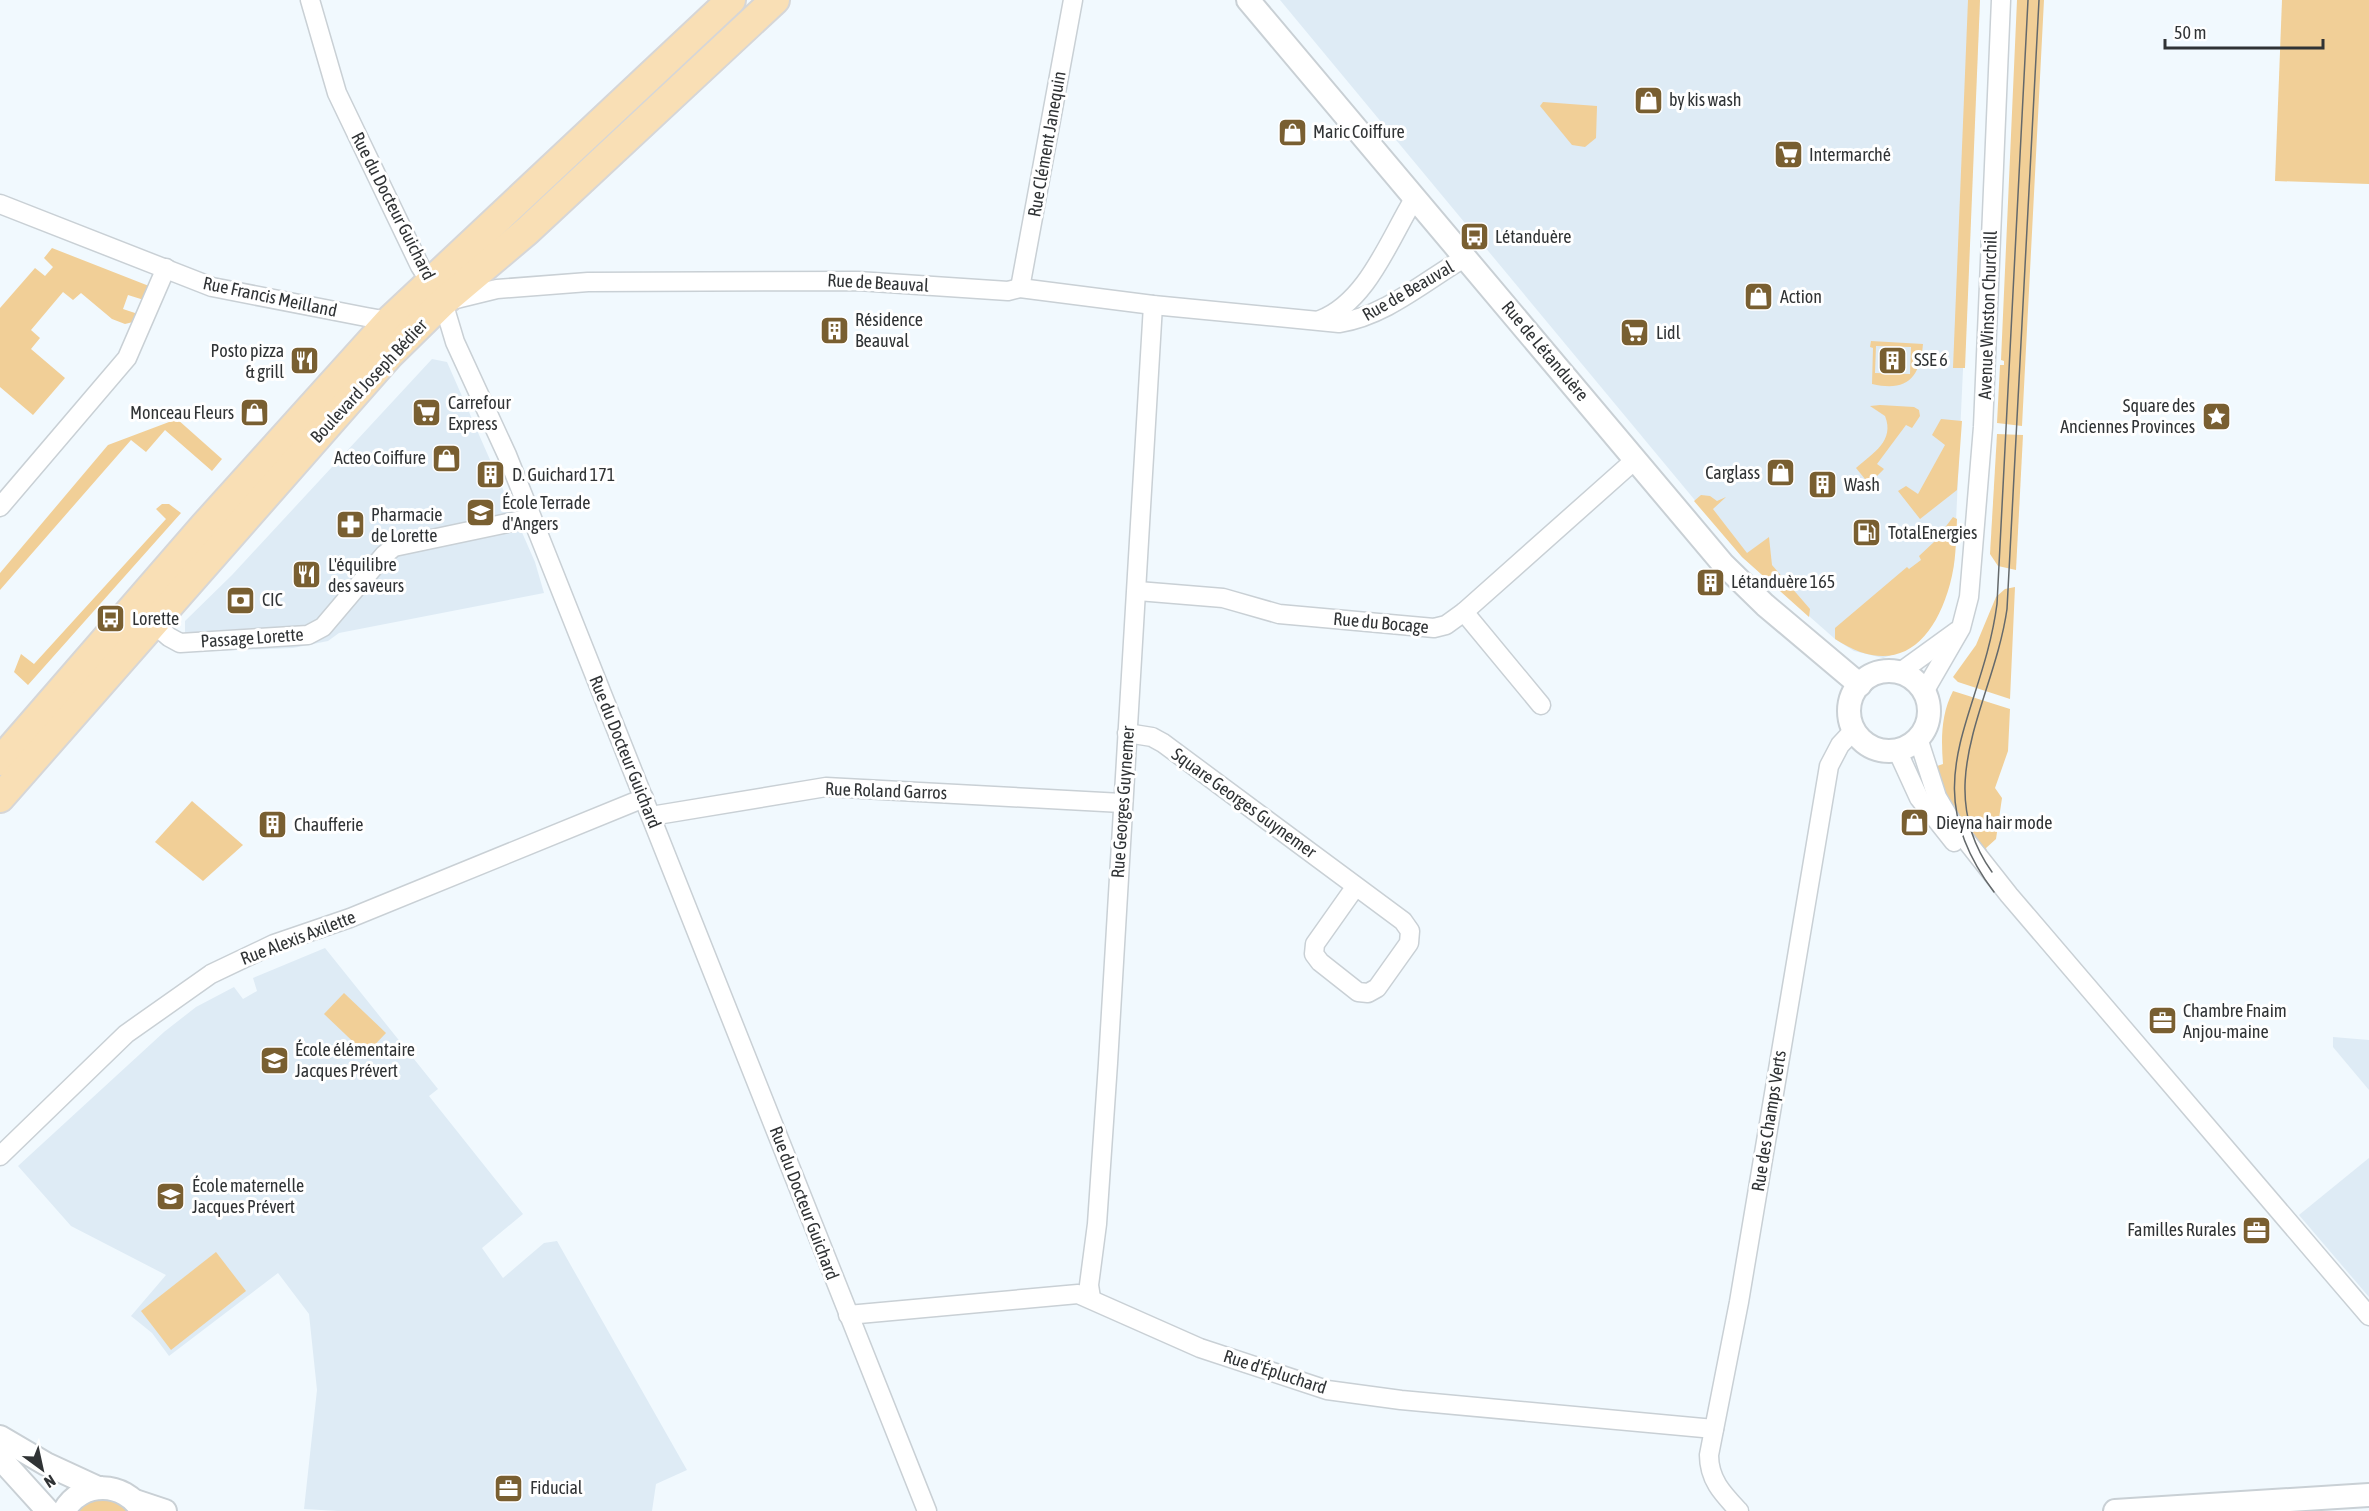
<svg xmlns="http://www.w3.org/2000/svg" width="2369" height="1511" font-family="'Asap Condensed',sans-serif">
  <rect width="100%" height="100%" fill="#f1f9fe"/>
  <g fill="#deebf5">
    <polygon points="1280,0 1980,0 1954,565 1943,603 1918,641 1905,650 1883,658 1854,651 1835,639 1742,557"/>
    <polygon points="432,359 447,362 535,562 544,593 339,633 328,641 293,648 185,652 185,621 232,575"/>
    <polygon points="325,948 438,1089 429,1096 523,1214 482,1248 503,1278 544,1243 557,1241 687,1470 656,1484 652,1511 338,1511 304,1509 317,1390 309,1314 278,1273 169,1356 152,1333 131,1316 166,1275 71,1226 18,1166 164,1032 196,1007 234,987 243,999 257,991 253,978"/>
    <polygon points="2333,1037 2369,1040 2369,1090 2333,1047"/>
    <polygon points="2369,1158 2369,1297 2299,1215"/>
  </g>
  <g fill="#f1cf97" fill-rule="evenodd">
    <polygon points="1968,0 1980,0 1965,368 1953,368"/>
    <polygon points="2017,0 2044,0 2022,426 1997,423 2000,365 2004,365 2004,361 2001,360"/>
    <polygon points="2282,0 2369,0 2369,184 2275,181"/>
    <polygon points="1543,102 1597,106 1596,138 1585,147 1572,145 1540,106"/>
    <polygon points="52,248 149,286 144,300 128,295 123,309 138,314 133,322 125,324 112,319 81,293 73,300 63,292 31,330 40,338 31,349 65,378 33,415 0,387 0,308 35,268 45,276 53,267 44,258"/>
    <path d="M1871,341L1923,344C1920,378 1907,392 1872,384L1873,348L1870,347ZM1876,346L1911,347L1910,374L1875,373Z"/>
    <path d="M1880,405L1914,407L1919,410L1920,416L1912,428L1906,425L1877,464L1884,469L1869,484L1856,468C1873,453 1895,441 1885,416L1870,406Z"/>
    <polygon points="177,419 222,459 212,471 165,430 146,452 131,440 0,590 0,573 108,445"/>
    <polygon points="1941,419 1962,421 1957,490 1920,519 1898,491 1906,486 1918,494 1945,445 1932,435"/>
    <polygon points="1997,434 2023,435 2016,570 1998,566 1990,554"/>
    <polygon points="1701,495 1710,496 1717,501 1726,497 1713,509 1747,553 1769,537 1772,565 1810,609 1809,617 1742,557 1694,501"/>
    <polygon points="162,504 169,504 181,513 28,685 14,672 21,654 34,664 166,519 156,509"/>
    <path d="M1953,517L1957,519C1956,541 1956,563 1950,584C1933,646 1894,678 1835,639V628L1907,567L1909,569L1921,560L1919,556L1934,542Z"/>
    <polygon points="2015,587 2010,699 1958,682 1953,677 1976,645 1996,597 2005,589"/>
    <path d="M1953,691L2010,709L2008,751L1995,788L2002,798L1996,839L1986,848L1988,855L1952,811L1937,766L1943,764C1941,739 1941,714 1953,691Z"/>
    <polygon points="192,801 243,845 203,881 155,842"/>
    <polygon points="344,993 386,1033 366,1054 324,1014"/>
    <polygon points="216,1252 246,1291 171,1350 141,1311"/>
    <polygon points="111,1495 134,1511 74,1511 79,1504"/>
  </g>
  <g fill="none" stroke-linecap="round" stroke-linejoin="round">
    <defs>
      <g id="minor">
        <polyline points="310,0 337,93 420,266 443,302 455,342 507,455 927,1511"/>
        <polyline points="0,204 212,287 366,317 389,321 394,319"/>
        <polyline points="1020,288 1073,0"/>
        <path d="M452,300L497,289L588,282L858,281L1008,291L1020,288L1153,305L1339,323C1386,316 1426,280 1466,257"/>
        <path d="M1320,320C1367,302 1389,240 1414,199"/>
        <polyline points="0,507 127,358 166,268"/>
        <polyline points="1138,591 1223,598 1279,614 1434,628 1446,625 1464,612 1636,459"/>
        <polyline points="1464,612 1541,705"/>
        <polyline points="154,624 169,637 180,643 308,635 323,627 384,555 394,547 531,518"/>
        <polyline points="1899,673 1957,631"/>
        <polyline points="1924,692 1961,628 1969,597 1983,427 2001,0"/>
        <polyline points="1127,733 1152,737 1163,743 1403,921 1410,931 1409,943 1377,988 1368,993 1358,992 1320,962 1314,954 1315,944 1356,886"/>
        <polyline points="1918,738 1937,797 1953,824 2009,895 2369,1316"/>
        <polyline points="1897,750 1919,798 1954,842"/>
        <polyline points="651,816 826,787 1122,803"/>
        <polyline points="0,1156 126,1034 211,974 274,944 350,918 644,798"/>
        <polyline points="1091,1298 1089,1285 1097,1224 1108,1063 1153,305"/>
        <polyline points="848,1315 1078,1294 1200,1348 1327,1390 1401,1400 1714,1429"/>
        <path d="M1739,1511C1723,1494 1709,1480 1709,1455L1739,1302L1829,766L1840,745L1854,730"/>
      </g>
      <g id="tertiary">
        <polyline points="1248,0 1723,564 1765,605 1860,685"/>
        <circle cx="1889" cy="711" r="40"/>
        <polyline points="0,1437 46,1464 98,1488"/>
        <polyline points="0,1458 48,1511"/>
        <polyline points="135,1501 165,1511"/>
        <path d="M64,1511C82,1480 124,1481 142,1511"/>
        <polyline points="2115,1511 2369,1495"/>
      </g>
      <g id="primary">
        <polyline points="0,761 204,526 389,321 731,0"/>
        <polyline points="0,798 390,354 443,302 527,231 775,0"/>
      </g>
    </defs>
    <use href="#minor" stroke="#c9d0d5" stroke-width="21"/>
    <use href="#tertiary" stroke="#c9d0d5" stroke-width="26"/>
    <use href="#primary" stroke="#d6d6d7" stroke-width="32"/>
    <use href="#minor" stroke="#fff" stroke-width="18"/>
    <use href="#tertiary" stroke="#fff" stroke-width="22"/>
    <use href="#primary" stroke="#f9dfb5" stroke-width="28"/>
    <g stroke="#64696b" stroke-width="1.5">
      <path d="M1992,872C1929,784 1994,701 2007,609L2039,0"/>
      <path d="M1994,892C1911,782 1982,718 1997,604L2028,0"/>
    </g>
  </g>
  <defs>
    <symbol id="shop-square" viewBox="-11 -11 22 22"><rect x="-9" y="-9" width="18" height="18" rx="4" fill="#795f31" stroke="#fff"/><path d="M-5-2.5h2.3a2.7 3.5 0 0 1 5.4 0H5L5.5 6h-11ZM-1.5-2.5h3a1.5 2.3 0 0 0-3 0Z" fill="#fff"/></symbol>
    <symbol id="supermarket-square" viewBox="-11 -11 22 22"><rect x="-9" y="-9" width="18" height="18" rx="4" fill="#795f31" stroke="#fff"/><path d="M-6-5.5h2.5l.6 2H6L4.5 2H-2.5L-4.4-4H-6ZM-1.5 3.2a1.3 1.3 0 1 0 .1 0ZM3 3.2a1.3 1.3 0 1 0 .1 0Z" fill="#fff"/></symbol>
    <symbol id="bus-square" viewBox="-11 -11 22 22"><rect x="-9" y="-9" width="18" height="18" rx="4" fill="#795f31" stroke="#fff"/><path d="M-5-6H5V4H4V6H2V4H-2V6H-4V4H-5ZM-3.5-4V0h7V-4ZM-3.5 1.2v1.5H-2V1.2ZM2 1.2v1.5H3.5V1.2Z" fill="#fff"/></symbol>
    <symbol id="building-square" viewBox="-11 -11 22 22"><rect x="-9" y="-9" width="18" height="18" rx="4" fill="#795f31" stroke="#fff"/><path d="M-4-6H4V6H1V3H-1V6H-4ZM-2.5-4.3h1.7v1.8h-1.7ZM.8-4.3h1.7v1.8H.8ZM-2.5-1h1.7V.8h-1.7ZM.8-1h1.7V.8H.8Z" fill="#fff"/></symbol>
    <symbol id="restaurant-square" viewBox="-11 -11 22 22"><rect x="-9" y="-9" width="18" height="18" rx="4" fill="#795f31" stroke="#fff"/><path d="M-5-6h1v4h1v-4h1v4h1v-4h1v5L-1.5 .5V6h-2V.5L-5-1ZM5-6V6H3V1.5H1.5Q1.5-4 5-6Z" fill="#fff"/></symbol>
    <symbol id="sight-square" viewBox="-11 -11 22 22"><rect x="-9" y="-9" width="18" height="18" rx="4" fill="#795f31" stroke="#fff"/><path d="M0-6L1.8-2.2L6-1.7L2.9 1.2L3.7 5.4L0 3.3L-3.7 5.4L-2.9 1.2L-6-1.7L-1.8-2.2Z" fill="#fff"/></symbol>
    <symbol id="university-square" viewBox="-11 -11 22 22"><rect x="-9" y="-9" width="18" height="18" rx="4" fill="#795f31" stroke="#fff"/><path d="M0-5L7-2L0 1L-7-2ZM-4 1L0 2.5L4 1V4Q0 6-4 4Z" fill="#fff"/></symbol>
    <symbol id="pharmacy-square" viewBox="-11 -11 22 22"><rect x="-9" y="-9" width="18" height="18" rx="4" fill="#795f31" stroke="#fff"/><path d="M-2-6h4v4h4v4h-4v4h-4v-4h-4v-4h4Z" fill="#fff"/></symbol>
    <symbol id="fuel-square" viewBox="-11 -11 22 22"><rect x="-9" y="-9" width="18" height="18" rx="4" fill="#795f31" stroke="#fff"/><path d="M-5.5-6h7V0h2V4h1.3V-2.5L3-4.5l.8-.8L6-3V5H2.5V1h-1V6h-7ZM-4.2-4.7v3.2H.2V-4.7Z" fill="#fff"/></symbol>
    <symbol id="bank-square" viewBox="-11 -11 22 22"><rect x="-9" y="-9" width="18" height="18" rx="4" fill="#795f31" stroke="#fff"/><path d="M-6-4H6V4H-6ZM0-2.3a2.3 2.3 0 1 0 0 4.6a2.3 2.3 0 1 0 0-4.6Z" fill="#fff"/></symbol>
    <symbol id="office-square" viewBox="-11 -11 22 22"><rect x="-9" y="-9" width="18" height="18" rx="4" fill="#795f31" stroke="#fff"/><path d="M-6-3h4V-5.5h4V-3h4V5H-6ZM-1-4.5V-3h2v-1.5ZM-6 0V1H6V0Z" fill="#fff"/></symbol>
    <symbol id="school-square" viewBox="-11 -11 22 22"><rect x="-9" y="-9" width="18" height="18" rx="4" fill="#795f31" stroke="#fff"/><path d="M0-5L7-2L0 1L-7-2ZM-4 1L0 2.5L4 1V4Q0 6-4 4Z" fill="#fff"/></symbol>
  </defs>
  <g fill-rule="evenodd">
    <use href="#shop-square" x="1632" y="84" width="33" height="33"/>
    <use href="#shop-square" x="1276" y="116" width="33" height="33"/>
    <use href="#supermarket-square" x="1772" y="138" width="33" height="33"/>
    <use href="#bus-square" x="1458" y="220" width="33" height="33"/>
    <use href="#shop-square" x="1742" y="280" width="33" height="33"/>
    <use href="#building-square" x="818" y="314" width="33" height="33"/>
    <use href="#supermarket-square" x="1618" y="316" width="33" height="33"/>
    <use href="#building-square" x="1876" y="344" width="33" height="33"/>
    <use href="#restaurant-square" x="288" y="344" width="33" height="33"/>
    <use href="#shop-square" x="238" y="396" width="33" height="33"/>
    <use href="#supermarket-square" x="410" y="396" width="33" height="33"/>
    <use href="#sight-square" x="2200" y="400" width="33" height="33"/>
    <use href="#shop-square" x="430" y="442" width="33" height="33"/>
    <use href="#shop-square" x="1764" y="456" width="33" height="33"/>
    <use href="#building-square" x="474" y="458" width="33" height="33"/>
    <use href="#building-square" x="1806" y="468" width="33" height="33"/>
    <use href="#university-square" x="464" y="496" width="33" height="33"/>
    <use href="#pharmacy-square" x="334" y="508" width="33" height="33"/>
    <use href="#fuel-square" x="1850" y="516" width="33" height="33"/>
    <use href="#restaurant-square" x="290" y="558" width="33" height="33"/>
    <use href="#building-square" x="1694" y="566" width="33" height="33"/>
    <use href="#bank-square" x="224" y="584" width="33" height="33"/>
    <use href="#bus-square" x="94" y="602" width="33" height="33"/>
    <use href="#shop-square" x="1898" y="806" width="33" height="33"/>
    <use href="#building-square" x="256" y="808" width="33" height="33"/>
    <use href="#office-square" x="2146" y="1004" width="33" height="33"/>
    <use href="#school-square" x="258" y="1044" width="33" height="33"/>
    <use href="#school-square" x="154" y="1180" width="33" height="33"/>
    <use href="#office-square" x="2240" y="1214" width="33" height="33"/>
    <use href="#office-square" x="492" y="1472" width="33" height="33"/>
  </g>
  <g text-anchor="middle" stroke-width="6" stroke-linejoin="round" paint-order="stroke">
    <g font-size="18" fill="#303335" stroke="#fff" text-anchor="start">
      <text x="1669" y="106">by kis wash</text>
      <text x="1313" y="138">Maric Coiffure</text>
      <text x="1809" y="161">Intermarché</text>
      <text x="1495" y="243">Létanduère</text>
      <text x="1780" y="303">Action</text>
      <text x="855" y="326">Résidence<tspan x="855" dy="21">Beauval</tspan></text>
      <text x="1656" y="339">Lidl</text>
      <text x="284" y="357" text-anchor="end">Posto pizza<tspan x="284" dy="21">&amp; grill</tspan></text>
      <text x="1914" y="366">SSE 6</text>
      <text x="448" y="409">Carrefour<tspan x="448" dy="21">Express</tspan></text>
      <text x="2195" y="412" text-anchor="end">Square des<tspan x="2195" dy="21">Anciennes Provinces</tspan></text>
      <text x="234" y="419" text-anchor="end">Monceau Fleurs</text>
      <text x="426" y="464" text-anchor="end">Acteo Coiffure</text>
      <text x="1760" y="479" text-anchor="end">Carglass</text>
      <text x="512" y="481">D. Guichard 171</text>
      <text x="1844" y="491">Wash</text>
      <text x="502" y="509">École Terrade<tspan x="502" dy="21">d'Angers</tspan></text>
      <text x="371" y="521">Pharmacie<tspan x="371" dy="21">de Lorette</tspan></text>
      <text x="1888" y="539">TotalEnergies</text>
      <text x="328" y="571">L'équilibre<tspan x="328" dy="21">des saveurs</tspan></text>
      <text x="1731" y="588">Létanduère 165</text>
      <text x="262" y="606">CIC</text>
      <text x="132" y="625">Lorette</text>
      <text x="1936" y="829">Dieyna hair mode</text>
      <text x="294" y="831">Chaufferie</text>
      <text x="2183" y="1017">Chambre Fnaim<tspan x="2183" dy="21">Anjou-maine</tspan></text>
      <text x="295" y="1056">École élémentaire<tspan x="295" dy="21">Jacques Prévert</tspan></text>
      <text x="192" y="1192">École maternelle<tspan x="192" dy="21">Jacques Prévert</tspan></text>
      <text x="2236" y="1236" text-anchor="end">Familles Rurales</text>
      <text x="530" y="1494">Fiducial</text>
    </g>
    <g font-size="18" fill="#303335" stroke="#fff">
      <text transform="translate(1047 144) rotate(-80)" y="6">Rue Clément Janequin</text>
      <text transform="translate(393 206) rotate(63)" y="6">Rue du Docteur Guichard</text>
      <text transform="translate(878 283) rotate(3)" y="6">Rue de Beauval</text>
      <text transform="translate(1408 291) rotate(-30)" y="6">Rue de Beauval</text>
      <text transform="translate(270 297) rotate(12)" y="6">Rue Francis Meilland</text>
      <text transform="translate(1988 315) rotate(-88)" y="6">Avenue Winston Churchill</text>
      <text transform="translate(1545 351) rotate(50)" y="6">Rue de Létanduère</text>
      <text transform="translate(369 381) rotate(-47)" y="6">Boulevard Joseph Bédier</text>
      <text transform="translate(1381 623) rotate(5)" y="6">Rue du Bocage</text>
      <text transform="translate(252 638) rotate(-4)" y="6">Passage Lorette</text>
      <text transform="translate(625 752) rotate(68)" y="6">Rue du Docteur Guichard</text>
      <text transform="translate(886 791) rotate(2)" y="6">Rue Roland Garros</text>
      <text transform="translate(1123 802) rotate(-86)" y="6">Rue Georges Guynemer</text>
      <text transform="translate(1244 803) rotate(36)" y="6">Square Georges Guynemer</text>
      <text transform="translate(298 938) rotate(-21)" y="6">Rue Alexis Axilette</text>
      <text transform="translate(1769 1121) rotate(-81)" y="6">Rue des Champs Verts</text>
      <text transform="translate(804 1203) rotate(69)" y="6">Rue du Docteur Guichard</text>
      <text transform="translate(1275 1372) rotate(18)" y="6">Rue d'Épluchard</text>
    </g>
  </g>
  <g transform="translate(42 1469) rotate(147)" stroke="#ffffff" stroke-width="4.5" paint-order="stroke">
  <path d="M0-4.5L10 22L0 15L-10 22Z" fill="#303335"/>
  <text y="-9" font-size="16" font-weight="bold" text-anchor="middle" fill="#303335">N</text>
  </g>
  <path d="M2165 39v9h158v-9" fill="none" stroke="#303335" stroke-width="3"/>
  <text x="2174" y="39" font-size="18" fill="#303335" stroke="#ffffff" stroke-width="4.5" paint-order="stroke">50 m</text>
</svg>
